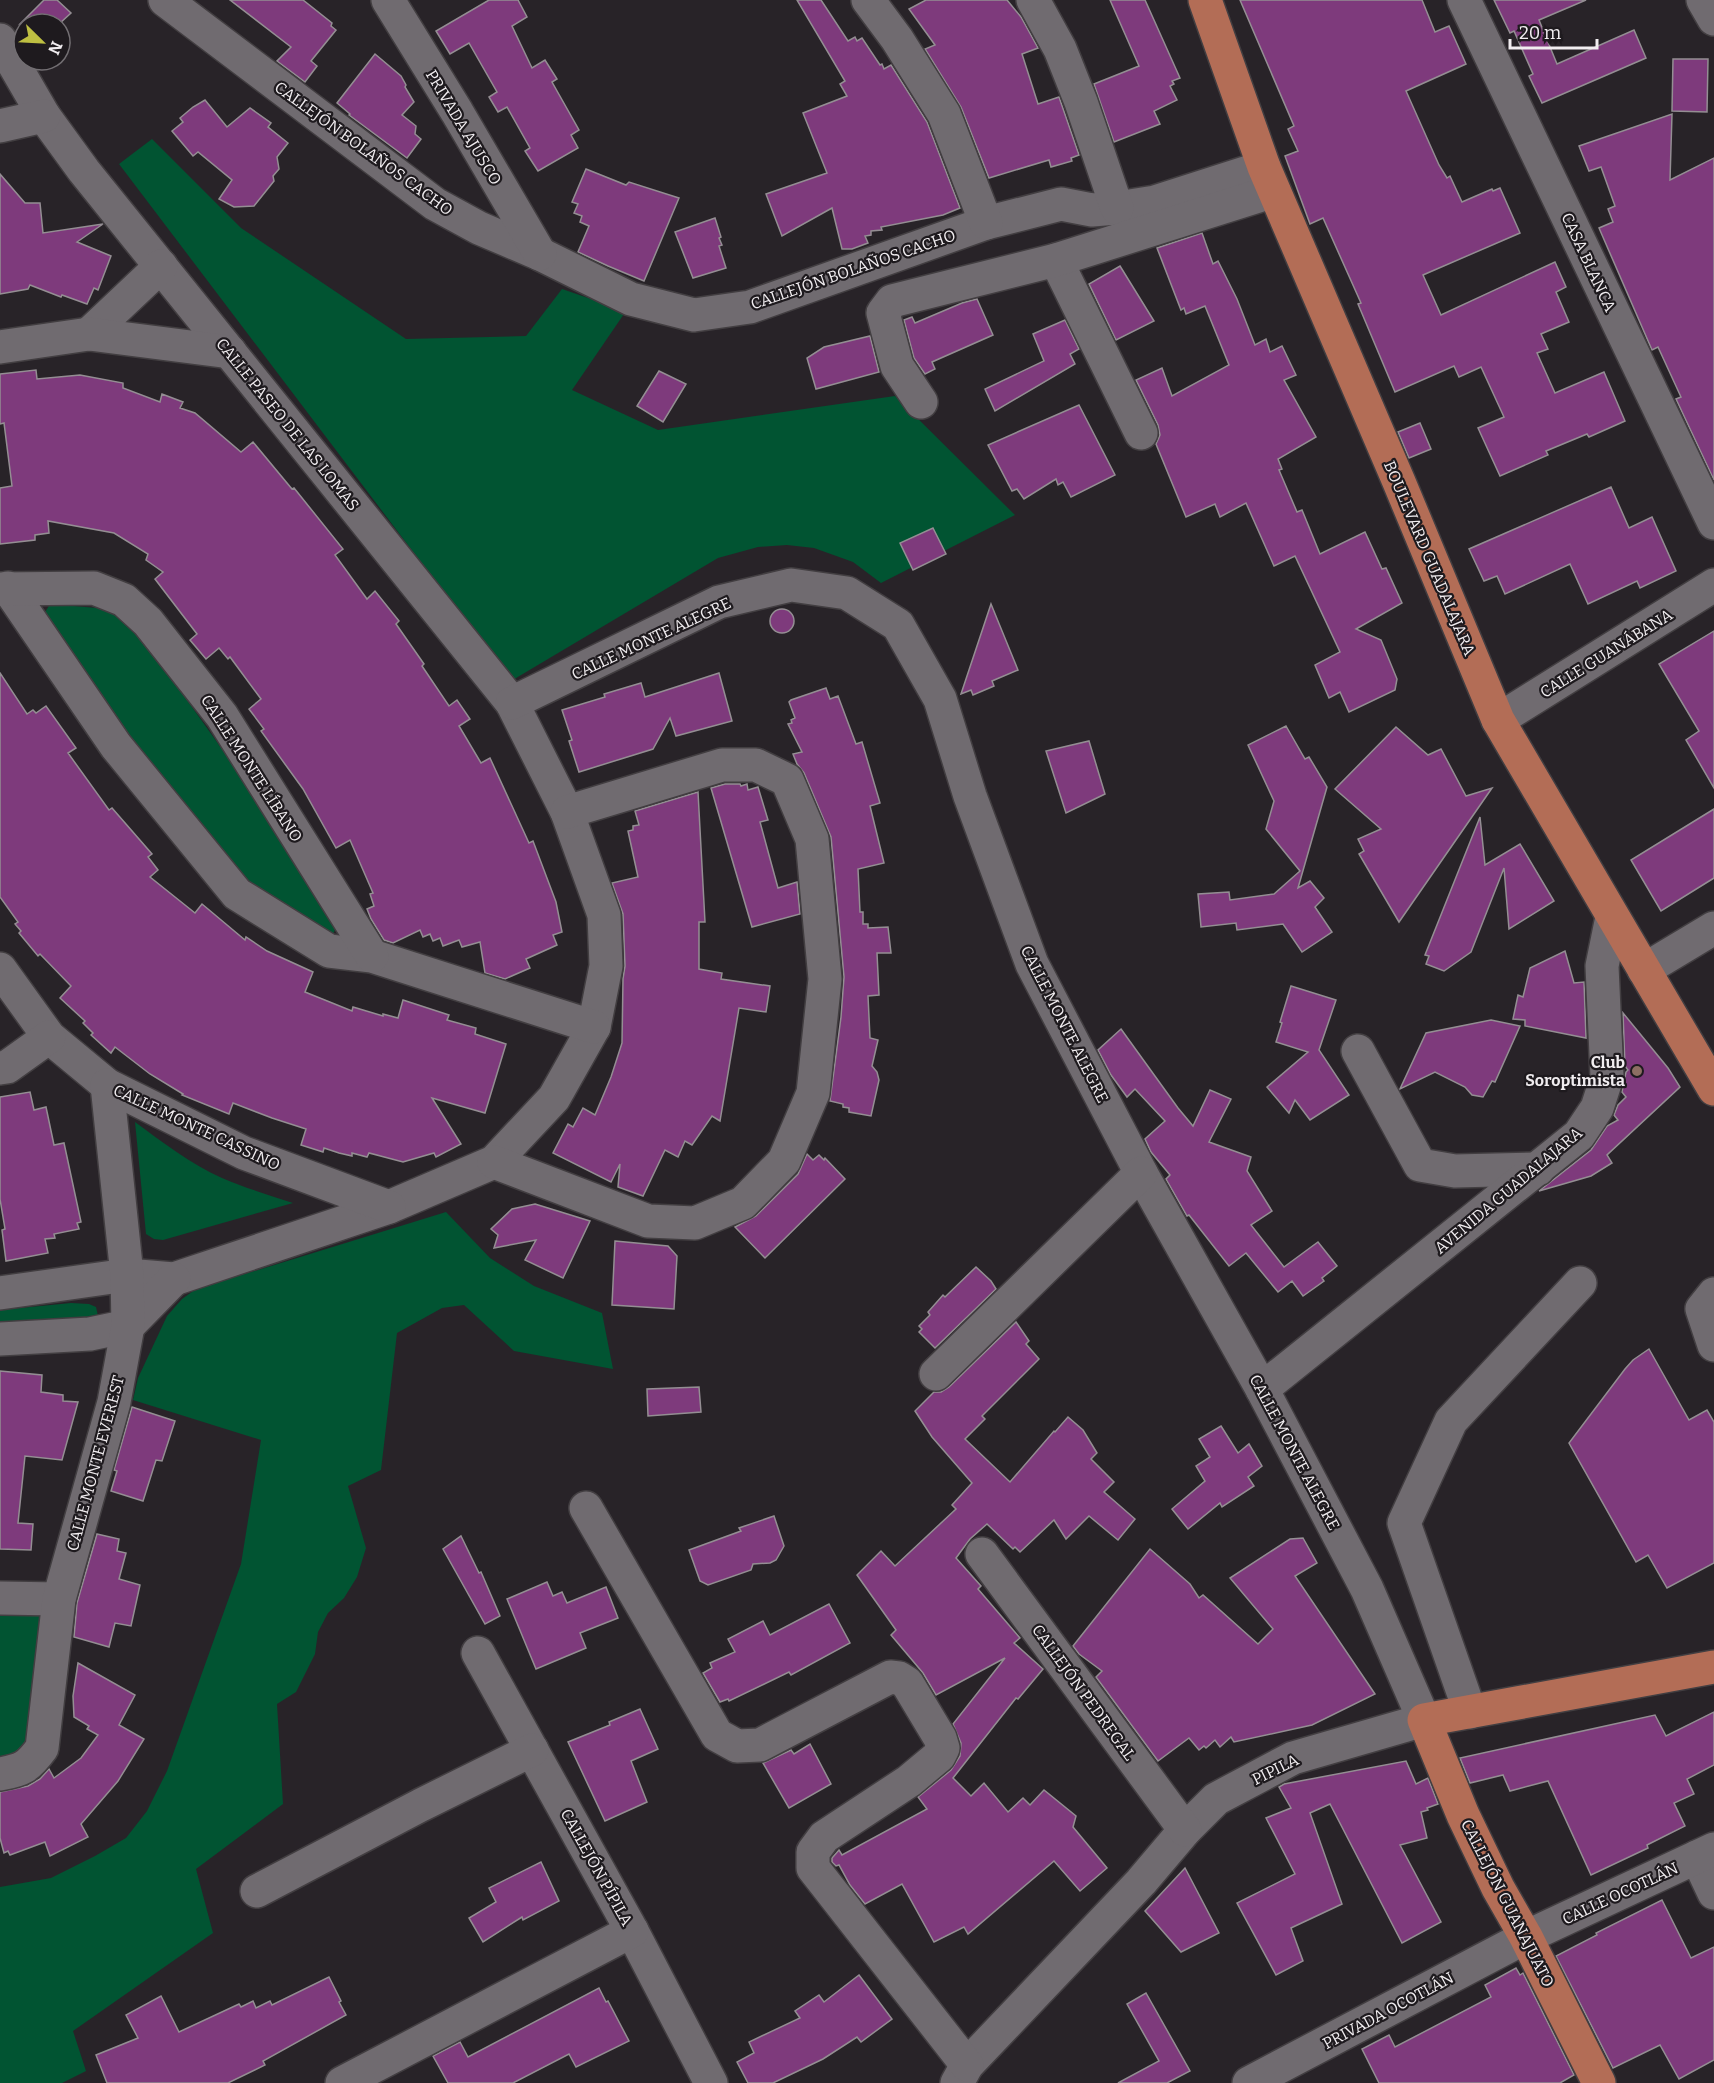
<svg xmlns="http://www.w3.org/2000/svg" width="1714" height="2083" font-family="Bitter,serif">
  <rect width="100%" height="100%" fill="#282328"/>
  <g fill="#015432">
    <polygon points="152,139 241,228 406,339 526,336 562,289 626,311 572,390 658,430 895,396 1015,515 881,583 853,562 814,548 787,545 758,547 718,558 511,681 119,164"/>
    <polygon points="50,604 109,609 140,634 259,801 336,927 332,937 248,887 125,741 44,614"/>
    <path d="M135,1122C162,1142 191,1164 222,1178C245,1188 269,1195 293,1203L163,1240L154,1239L146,1234Z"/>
    <polygon points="446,1212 490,1258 534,1286 602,1313 613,1369 514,1351 464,1305 442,1308 397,1333 381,1470 348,1486 366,1548 357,1577 344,1598 328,1613 318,1632 315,1654 296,1692 277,1704 283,1804 196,1869 213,1933 73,2031 86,2071 62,2083 0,2083 0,1887 51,1878 95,1856 126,1838 147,1811 167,1771 241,1564 261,1440 133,1400 138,1378 167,1316 182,1299 196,1289"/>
    <polygon points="71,1303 89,1304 96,1307 98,1316 91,1322 0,1324 0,1310"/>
    <polygon points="0,1611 51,1616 39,1743 0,1771"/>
  </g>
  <g fill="#7e3a7c" stroke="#948e93" stroke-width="1.5">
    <polygon points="44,0 57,0 71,13 59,24 20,24"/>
    <polygon points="230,0 303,0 332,23 331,26 336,30 311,61 317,66 305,82 277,61 291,47"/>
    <polygon points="489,0 518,0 527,17 512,26 532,68 545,60 557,79 552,82 579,130 571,135 578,148 538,171 525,151 530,148 507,107 498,112 489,97 497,92 469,43 450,54 436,31"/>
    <polygon points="797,0 821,0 848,41 855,37 857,41 862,38 880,65 882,64 884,69 891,65 927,122 960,208 943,215 881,227 882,230 871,231 871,235 865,236 868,243 852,249 842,249 832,208 782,236 766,194 827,173 803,113 847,96 840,84 845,81"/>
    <polygon points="926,0 1007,0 1021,17 1038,48 1022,54 1038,104 1059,97 1079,155 1071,158 1072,161 1051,167 1049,160 989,178 961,107 925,49 935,45 909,9"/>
    <polygon points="1110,0 1145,0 1180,78 1172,81 1174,84 1170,86 1177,100 1154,111 1160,124 1114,142 1094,84 1139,66"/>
    <polygon points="1240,0 1422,0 1435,32 1449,26 1466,64 1406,91 1439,165 1447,178 1450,176 1462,202 1492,189 1493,191 1500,188 1520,233 1423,275 1441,315 1555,262 1566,287 1556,292 1569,322 1541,334 1548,349 1537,353 1555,393 1604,372 1625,421 1589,437 1587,434 1546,451 1548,455 1500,476 1478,428 1504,417 1481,367 1459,377 1454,366 1395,392 1358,304 1361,303 1323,218 1310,224 1285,156 1298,151 1288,129 1294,126"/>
    <polygon points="1494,0 1586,0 1539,20 1557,64 1634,30 1646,58 1542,103 1529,76 1533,74 1514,31 1510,33"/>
    <polygon points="375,54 401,76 406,85 405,87 414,102 402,115 416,126 415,134 421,139 407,158 349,115 350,114 337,103"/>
    <polygon points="1673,59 1708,59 1707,112 1672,111"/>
    <polygon points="205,100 227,127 250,108 271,123 268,127 288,143 277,157 279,169 273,176 274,181 254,206 234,207 219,199 232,180 198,152 193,156 172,131 183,122 180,118 193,107"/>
    <polygon points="1672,114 1670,180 1714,158 1714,480 1676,399 1681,397 1658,347 1652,350 1599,228 1613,222 1608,209 1615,206 1601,167 1589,171 1579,146"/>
    <polygon points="586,169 626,185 629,182 679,198 644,281 608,266 578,252 589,226 580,222 582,216 574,213 578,204 572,202"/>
    <polygon points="0,174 25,203 40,203 43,233 103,224 77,242 111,256 98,290 94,288 87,304 62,295 61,297 30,285 28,289 0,294"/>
    <polygon points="715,218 721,237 719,238 722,245 719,246 726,268 693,278 675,232"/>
    <polygon points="1202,233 1213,264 1218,261 1237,299 1255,345 1266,339 1270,352 1282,346 1296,375 1284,380 1316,437 1278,459 1282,469 1279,470 1297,512 1302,510 1320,554 1365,532 1382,569 1386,568 1402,603 1356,629 1381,640 1397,679 1395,690 1349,712 1340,692 1329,698 1315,665 1340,652 1295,556 1274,566 1246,503 1220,517 1215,504 1186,517 1156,444 1160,435 1158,425 1136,380 1162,368 1172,396 1229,365 1205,306 1186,314 1184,308 1181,310 1157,248"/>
    <polygon points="1120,266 1154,321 1116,340 1089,284"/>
    <polygon points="977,299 993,335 932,362 935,369 925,374 914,358 904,320 912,317 915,323 962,303"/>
    <polygon points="1065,320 1079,349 1070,354 1075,364 995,411 985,389 1044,361 1033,334"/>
    <polygon points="870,336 879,372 816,389 807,358 824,347"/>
    <polygon points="36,370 37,379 80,375 123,383 123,388 160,402 162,394 183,402 180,408 195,413 241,452 253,442 292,489 294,488 343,549 335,555 367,599 375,591 399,621 396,624 424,664 422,666 449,706 457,700 470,719 459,726 481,763 490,758 529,843 533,841 556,902 562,932 553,935 557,945 526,959 530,968 505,979 485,973 480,942 462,947 459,940 443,946 440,938 433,941 430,934 423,937 420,930 393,943 384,940 371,919 367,909 374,906 370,894 373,893 350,840 336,848 303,789 261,731 264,729 249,709 261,699 230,657 228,659 219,648 206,659 190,640 197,634 155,579 163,572 146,560 148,554 114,533 48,521 49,533 35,535 35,540 0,544 0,488 12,486 4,423 0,424 0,374"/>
    <polygon points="659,371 686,384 663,422 637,406"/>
    <polygon points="1079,405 1115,475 1071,497 1063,482 1058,485 1056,479 1024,499 1017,489 1012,491 988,445"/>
    <polygon points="1420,423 1431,449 1409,458 1398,432"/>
    <polygon points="1611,487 1629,528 1652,517 1676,571 1640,588 1637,581 1588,604 1570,564 1505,594 1497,576 1484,581 1469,549"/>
    <polygon points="933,528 946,554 913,570 900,543"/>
    <polygon points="991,604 1018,670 992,681 994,686 973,695 971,690 961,694"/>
    <circle cx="782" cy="621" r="12"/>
    <polygon points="1714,631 1714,788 1686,740 1699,731 1659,664"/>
    <polygon points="0,673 27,714 33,710 36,713 46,706 76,748 68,753 109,810 112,808 152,854 148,857 158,870 150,877 195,913 202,904 245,940 246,937 267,951 313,972 305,992 352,1011 353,1007 383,1016 383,1014 398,1018 403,1000 449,1015 447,1020 476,1028 475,1034 506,1044 485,1113 432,1098 461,1144 436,1157 434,1153 403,1162 369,1153 367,1157 352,1153 352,1156 339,1153 324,1148 323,1152 301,1145 306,1129 272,1118 233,1103 229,1114 182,1095 183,1094 150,1074 115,1047 111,1053 91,1035 93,1033 83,1023 85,1021 60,998 71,986 40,954 38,956 19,933 21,931 15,924 18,922 0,897"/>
    <polygon points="719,673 732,721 676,736 670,718 653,749 579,772 569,741 572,740 562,710 605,697 604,694 641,683 645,697"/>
    <polygon points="826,688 830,699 838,696 856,744 862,742 880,803 870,806 884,863 858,869 860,912 863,912 863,924 868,924 868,928 888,927 891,953 877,953 879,995 868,996 870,1038 878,1040 872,1066 877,1072 879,1080 871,1116 849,1112 849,1108 843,1107 843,1104 830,1101 841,1017 844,977 831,837 804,773 797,764 793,754 802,752 788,724 792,723 791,720 795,718 789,702 791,700"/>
    <polygon points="1286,726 1305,759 1309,757 1327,787 1298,888 1310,881 1324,898 1315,907 1332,932 1302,952 1283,924 1237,930 1236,923 1201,927 1198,894 1229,892 1230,900 1274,894 1300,871 1266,829 1274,801 1248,745"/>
    <polygon points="1396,727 1428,755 1441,749 1466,796 1492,788 1399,922 1359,854 1364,851 1358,839 1381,829 1335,789"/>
    <polygon points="1089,741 1105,794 1066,813 1046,751"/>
    <polygon points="725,784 740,784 741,786 747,784 748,790 758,787 768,820 760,822 778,888 797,882 800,914 752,927 711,788"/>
    <polygon points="698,792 705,922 699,922 699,969 722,973 721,979 770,986 766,1012 739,1008 720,1121 712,1116 692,1145 685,1141 678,1157 665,1150 643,1196 618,1187 620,1164 611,1182 553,1153 568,1124 573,1127 583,1108 595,1115 611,1077 622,1043 623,979 625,966 623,914 612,883 638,877 628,831 633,830 633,826 639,825 635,811"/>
    <polygon points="1714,809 1714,878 1661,911 1631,860"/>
    <polygon points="1480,817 1485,865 1520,844 1554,901 1509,929 1504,868 1471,952 1444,971 1426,964 1429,956 1425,955"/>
    <polygon points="1565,951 1574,983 1584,982 1586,1038 1525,1026 1525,1020 1513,1019 1518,995 1523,997 1530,968"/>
    <polygon points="1291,986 1336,1000 1319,1050 1349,1095 1310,1120 1295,1100 1289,1113 1267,1087 1308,1052 1276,1042 1282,1023 1280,1022"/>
    <polygon points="1623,1013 1668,1068 1680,1087 1607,1155 1612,1163 1591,1176 1539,1191 1591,1150 1607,1126 1618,1120 1614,1115 1618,1105 1626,1097 1622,1092 1626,1072 1628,1070 1625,1066"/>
    <polygon points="1491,1020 1520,1026 1495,1082 1492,1081 1483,1097 1472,1095 1465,1087 1435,1072 1400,1089 1426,1033"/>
    <polygon points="1121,1029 1178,1108 1193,1126 1210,1090 1231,1099 1209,1142 1251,1157 1247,1171 1272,1211 1251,1225 1284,1267 1318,1242 1337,1266 1322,1278 1324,1281 1303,1296 1292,1281 1278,1292 1246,1253 1229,1266 1189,1215 1187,1216 1166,1179 1170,1175 1151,1152 1145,1139 1165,1121 1135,1089 1127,1097 1111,1075 1098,1050"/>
    <polygon points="30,1092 34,1110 46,1107 54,1145 64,1143 81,1222 77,1223 79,1229 54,1234 55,1238 45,1239 48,1253 6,1261 2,1230 5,1229 0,1199 0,1097"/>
    <polygon points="807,1154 813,1160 819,1155 824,1160 825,1158 845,1179 765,1258 735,1227 756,1216 798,1174"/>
    <polygon points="535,1204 590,1221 563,1278 525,1260 536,1240 494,1248 498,1235 491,1229 512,1209"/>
    <polygon points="615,1241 668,1246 677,1256 674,1309 612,1305"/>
    <polygon points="976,1267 991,1281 996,1289 935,1348 919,1332 922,1329 919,1326 930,1315 928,1312 943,1295 945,1297"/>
    <polygon points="1016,1322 1029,1341 1026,1344 1039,1359 982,1416 985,1419 965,1439 1010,1482 1054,1431 1055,1432 1068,1417 1083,1430 1097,1453 1091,1459 1114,1482 1104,1492 1135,1519 1118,1540 1089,1516 1066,1539 1054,1520 1020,1552 1015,1547 1013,1549 987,1524 970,1539 956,1558 981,1586 978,1589 1020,1638 1014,1643 1043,1669 1018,1699 1016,1698 953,1778 971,1796 984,1783 1008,1812 1023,1798 1030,1805 1044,1790 1076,1816 1073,1827 1107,1868 1080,1891 1054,1861 968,1934 964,1927 934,1942 902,1884 865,1904 850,1885 839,1865 836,1866 832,1862 832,1858 839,1850 842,1855 927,1809 918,1797 951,1770 960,1756 961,1743 953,1724 1005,1658 936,1695 923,1673 891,1635 896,1630 857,1575 881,1551 895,1566 956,1509 952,1505 972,1483 932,1437 915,1411 934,1392 941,1392 949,1387"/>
    <polygon points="1649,1349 1689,1420 1707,1410 1714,1422 1714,1563 1667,1588 1648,1555 1636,1562 1569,1443 1625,1369 1633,1360"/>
    <polygon points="0,1371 42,1375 41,1392 63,1395 63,1401 78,1402 62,1460 25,1456 18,1523 33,1524 31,1550 0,1549"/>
    <polygon points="699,1387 701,1412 648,1416 647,1389"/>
    <polygon points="132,1407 175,1421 162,1461 156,1460 143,1501 111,1491 117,1471 114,1470"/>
    <polygon points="1221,1426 1238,1453 1249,1444 1262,1466 1248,1477 1254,1486 1222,1507 1220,1503 1188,1529 1172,1509 1205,1481 1196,1466 1210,1457 1199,1439"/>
    <polygon points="774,1516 784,1546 776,1560 770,1563 753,1564 751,1570 708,1585 700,1581 689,1550 741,1531 739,1528"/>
    <polygon points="97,1534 119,1539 117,1551 126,1553 119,1579 140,1585 131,1626 115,1623 109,1647 74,1637 77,1603"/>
    <polygon points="461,1536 479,1573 481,1572 500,1616 485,1624 443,1549"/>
    <polygon points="1303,1538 1317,1563 1295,1576 1375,1694 1312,1725 1234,1742 1231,1737 1220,1747 1215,1740 1206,1748 1204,1746 1199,1750 1189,1738 1158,1761 1096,1677 1102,1671 1079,1654 1073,1646 1150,1549 1190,1584 1199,1598 1203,1595 1258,1644 1273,1629 1230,1578 1290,1539"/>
    <polygon points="547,1582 553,1596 562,1592 567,1603 606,1587 618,1618 580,1633 586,1648 536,1669 507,1599"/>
    <polygon points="829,1604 850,1643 791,1675 789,1672 729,1701 728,1699 720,1702 703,1673 712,1668 710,1663 735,1652 728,1639 763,1621 770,1635"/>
    <polygon points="78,1663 135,1695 119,1725 144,1739 118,1781 81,1824 88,1837 50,1856 45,1842 10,1855 8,1851 4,1853 0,1838 0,1792 28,1786 40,1779 49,1769 54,1778 81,1758 98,1735 87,1729 89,1726 74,1717 73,1696"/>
    <polygon points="640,1709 658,1749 631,1761 647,1802 605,1821 568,1742 610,1725 609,1722"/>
    <polygon points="1714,1712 1714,1765 1687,1779 1694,1794 1674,1803 1685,1826 1647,1845 1648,1848 1591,1875 1548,1781 1510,1791 1503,1775 1470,1783 1460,1758 1655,1715 1666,1736"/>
    <polygon points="810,1744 831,1784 789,1808 763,1763 791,1750 794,1754"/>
    <polygon points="1406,1761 1416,1784 1428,1778 1438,1804 1427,1808 1428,1810 1421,1812 1427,1838 1400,1845 1441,1922 1402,1943 1330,1804 1310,1813 1342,1904 1291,1928 1303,1961 1276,1975 1237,1903 1295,1874 1266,1818 1291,1808 1279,1787 1284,1784"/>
    <polygon points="541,1862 559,1901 523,1920 522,1917 483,1942 469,1918 496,1902 489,1888"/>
    <polygon points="1185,1868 1219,1933 1181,1952 1145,1911"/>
    <polygon points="1662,1900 1691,1958 1714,1947 1714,2060 1679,2079 1660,2045 1613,2068 1556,1956 1597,1935 1596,1933"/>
    <polygon points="1516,1968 1520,1975 1523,1973 1574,2075 1560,2083 1379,2083 1362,2049 1389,2035 1395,2047 1491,1997 1485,1985"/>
    <polygon points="859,1975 892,2019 861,2042 857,2037 823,2059 773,2083 748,2083 737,2062 754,2053 749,2042 800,2018 795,2011 819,1995 824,2002"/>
    <polygon points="329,1977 341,2001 339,2002 346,2015 263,2061 265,2065 228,2083 107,2083 96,2055 138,2038 126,2015 161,1996 179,2032 239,2004 241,2007 253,2001 256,2008 270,2001 272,2005"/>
    <polygon points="599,1988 606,2002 608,2001 629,2041 576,2067 569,2054 513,2083 448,2083 433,2056 460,2042 468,2057"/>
    <polygon points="1146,1993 1190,2071 1167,2083 1118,2083 1159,2061 1127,2004"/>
  </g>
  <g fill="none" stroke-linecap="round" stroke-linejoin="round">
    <defs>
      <g id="minor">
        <polyline points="165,0 435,204 479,228 540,254 631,299 694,315 750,307 986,223 1061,204 1092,210 1117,208 1155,202 1264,167"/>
        <polyline points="388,0 457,112 540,254"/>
        <polyline points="868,0 897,39 944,114 986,223"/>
        <polyline points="1033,0 1060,49 1081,102 1117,208"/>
        <polyline points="1464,0 1714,523"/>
        <polyline points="1703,0 1714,19"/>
        <polyline points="0,40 44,116 84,171 512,703 567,812 604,915 606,966 594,1027 554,1098 494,1162 389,1207 174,1279 127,1275 0,1293"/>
        <polyline points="0,126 44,116"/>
        <polyline points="1056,260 1141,433"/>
        <polyline points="89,334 161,266"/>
        <polyline points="0,347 89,334 230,352"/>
        <polyline points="921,402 897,366 883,313 892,301 1056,260 1274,191"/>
        <polyline points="8,588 116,746 237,894 329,951 372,956 594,1027"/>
        <polyline points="0,589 94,588 124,600 148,622 222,716 372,956"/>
        <polyline points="512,703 719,602 791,585 847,593 898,625 940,699 970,796 1032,964 1141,1173 1262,1389 1367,1589 1424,1720 1293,1758 1216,1799 1185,1830 1141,1882 967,2065 957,2083"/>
        <polyline points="1498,720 1714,585"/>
        <polyline points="0,969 49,1037 107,1085 244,1153 389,1207"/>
        <polyline points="1644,970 1714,928"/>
        <polyline points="1358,1051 1420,1165 1455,1171 1538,1169"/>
        <polyline points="0,1068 7,1067 49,1037"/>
        <polyline points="494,1162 648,1221 695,1223 743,1203 784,1161 813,1093 825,979 812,839 787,780 756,765 722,765 567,812"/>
        <polyline points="1714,1294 1702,1309 1714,1345"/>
        <polyline points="0,1339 90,1334 128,1326 174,1279"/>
        <polyline points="936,1374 1141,1173"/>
        <polyline points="1262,1389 1579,1135 1597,1108 1607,1077 1602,966 1612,917"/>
        <polyline points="586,1508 717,1735 737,1746 760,1745 890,1677 899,1678 907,1683 940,1738 943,1748 939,1756 909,1781 824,1837 813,1852 813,1868 967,2065"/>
        <polyline points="982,1554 1185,1830"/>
        <polyline points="0,1598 59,1599"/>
        <polyline points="478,1653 632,1931 711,2083"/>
        <polyline points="1470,1712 1404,1523 1451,1421 1580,1283"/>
        <path d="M0,1774C23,1770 28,1767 42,1748L59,1599L114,1402L128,1326L127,1275L107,1085"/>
        <polyline points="1697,1857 1714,1893"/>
        <polyline points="257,1891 421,1805 532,1750"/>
        <polyline points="342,2083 632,1931"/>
        <polyline points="1249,2083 1526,1937 1714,1849"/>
      </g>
      <g id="major">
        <polyline points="1205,0 1264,167 1399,482 1498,720 1714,1089"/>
        <polyline points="1599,2083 1526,1937 1498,1888 1463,1815 1424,1720 1714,1667"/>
      </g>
    </defs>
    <use href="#minor" stroke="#423e41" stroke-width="36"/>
    <use href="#major" stroke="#423e41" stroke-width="36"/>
    <use href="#minor" stroke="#706b70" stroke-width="33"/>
    <use href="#major" stroke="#b36d56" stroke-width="33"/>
  </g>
  <circle fill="#8d6e63" stroke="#1e1a1e" stroke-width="2" cx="1637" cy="1071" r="6"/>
  <g text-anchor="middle" stroke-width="4.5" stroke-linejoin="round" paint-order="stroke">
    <g font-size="16" fill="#f1edf0" stroke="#1e1a1e">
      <text transform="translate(464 127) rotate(59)" y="6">PRIVADA AJUSCO</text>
      <text transform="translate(364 148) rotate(36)" y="6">CALLEJÓN BOLAÑOS CACHO</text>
      <text transform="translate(1589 262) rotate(65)" y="6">CASA BLANCA</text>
      <text transform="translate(853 269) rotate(-19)" y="6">CALLEJÓN BOLAÑOS CACHO</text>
      <text transform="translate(288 424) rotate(51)" y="6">CALLE PASEO DE LAS LOMAS</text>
      <text transform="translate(1430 558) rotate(67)" y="6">BOULEVARD GUADALAJARA</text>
      <text transform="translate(651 638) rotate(-25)" y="6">CALLE MONTE ALEGRE</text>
      <text transform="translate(1606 653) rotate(-32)" y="6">CALLE GUANÁBANA</text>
      <text transform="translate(252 768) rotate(57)" y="6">CALLE MONTE LÍBANO</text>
      <text transform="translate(1065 1024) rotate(63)" y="6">CALLE MONTE ALEGRE</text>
      <text transform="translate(197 1127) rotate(25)" y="6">CALLE MONTE CASSINO</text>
      <text transform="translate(1508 1190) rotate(-40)" y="6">AVENIDA GUADALAJARA</text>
      <text transform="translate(1295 1452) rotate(62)" y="6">CALLE MONTE ALEGRE</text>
      <text transform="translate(95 1463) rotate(-75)" y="6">CALLE MONTE EVEREST</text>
      <text transform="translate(1084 1692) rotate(54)" y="6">CALLEJÓN PEDREGAL</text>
      <text transform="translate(1275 1769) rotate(-26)" y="6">PIPILA</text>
      <text transform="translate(597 1867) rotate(61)" y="6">CALLEJÓN PÍPILA</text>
      <text transform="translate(1620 1893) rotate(-25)" y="6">CALLE OCOTLÁN</text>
      <text transform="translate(1508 1903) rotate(63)" y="6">CALLEJÓN GUANAJUATO</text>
      <text transform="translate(1388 2010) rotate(-28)" y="6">PRIVADA OCOTLÁN</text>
    </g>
    <g font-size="16" font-weight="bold" fill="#f1edf0" stroke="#1e1a1e" text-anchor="end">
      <text x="1625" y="1068">Club<tspan x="1625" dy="18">Soroptimista</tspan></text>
    </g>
  </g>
  <g transform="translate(42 42) rotate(114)"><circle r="28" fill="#1e1a1e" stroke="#726e72" stroke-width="1.5"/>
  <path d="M0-4.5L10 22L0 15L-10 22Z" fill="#bebf42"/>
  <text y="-9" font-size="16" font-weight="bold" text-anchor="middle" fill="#f1edf0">N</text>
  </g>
  <path d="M1510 39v9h87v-9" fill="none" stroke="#f1edf0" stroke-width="3"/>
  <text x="1519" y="39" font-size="18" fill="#f1edf0" stroke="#1e1a1e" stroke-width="4.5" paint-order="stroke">20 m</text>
</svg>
